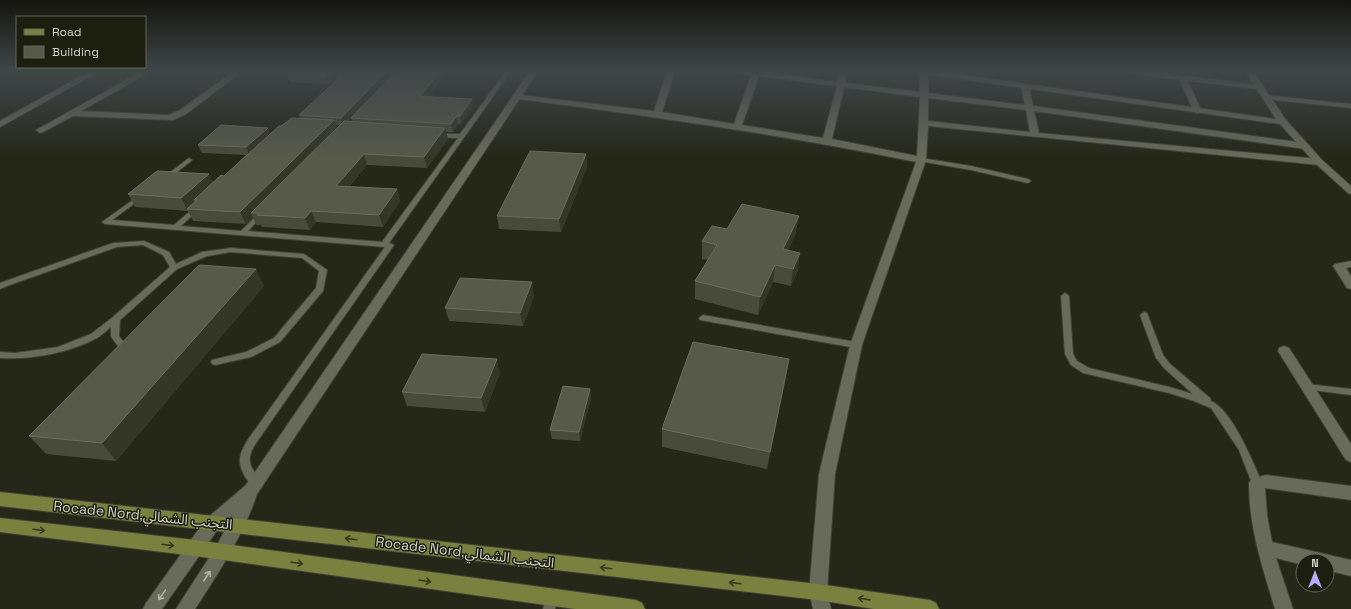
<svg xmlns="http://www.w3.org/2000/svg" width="1351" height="609" font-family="'Space Grotesk','Noto Sans Arabic',sans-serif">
  <rect width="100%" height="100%" fill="#252719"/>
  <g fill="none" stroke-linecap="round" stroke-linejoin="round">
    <defs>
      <g id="service">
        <path d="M506,71H511L389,243L394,245L254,446C244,465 254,468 261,483L260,486C249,490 239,468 240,459C240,453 244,447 247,441L385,247L105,224L102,222L140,195L142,196V198L112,220L174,225L195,207H199V209L181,226L241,231L260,212L262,211L265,213L248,231L382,242L458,138L437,137L435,136V134H460Z"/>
        <polygon points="189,158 192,160 191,161 168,179 164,179 164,177"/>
        <polygon points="921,158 971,166 1028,179 1031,181 1028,183 971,170 919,161 918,160"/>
        <path d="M144,241L169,252L176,264L202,252L231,248L304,254L327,270L323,291L280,342L251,357L215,365L212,364L211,362L212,360L246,352L274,338L316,288L319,271L302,258L231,252L207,256L177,269L120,320L119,336L131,352L130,354H124L112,338L111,336V327C107,330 102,335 97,338C69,353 31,360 0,358V352L15,353L58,347L91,334L113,317L170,267L163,255L143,245L117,247L7,286L0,289V283L113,243Z"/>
        <path d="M1065,293L1069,296L1073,354L1077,361L1089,368L1169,387L1193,394L1164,368L1156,358L1140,315L1144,312L1147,313L1163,355L1170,364L1210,398L1211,401C1232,410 1253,462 1262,483L1261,486L1257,487L1253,486L1239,450L1211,408L1194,401L1169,393L1083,373L1071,365L1065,354L1061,296Z"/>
        <polygon points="703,315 856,342 859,343 860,345 859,347 856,348 700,320 699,318"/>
        <polygon points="1307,384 1351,389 1351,395 1304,389 1302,387 1304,385"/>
        <polygon points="551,592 555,594 557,598 555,609 543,609 547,594"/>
      </g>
      <g id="minor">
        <polygon points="90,71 100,71 0,127 0,121"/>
        <polygon points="142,71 152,71 81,111 169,115 180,110 234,71 243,71 186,114 173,120 73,116 43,132 40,133 36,130"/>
        <path d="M667,71H675L662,112L734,124L751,75L734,73L730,71H758L837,82L838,71H846L845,83L920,92V71H928V93L1025,105L1021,86L1025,84L1029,86L1033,106L1305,143L1310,146L1305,149L1034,111L1039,133L1319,159L1324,162L1319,165L928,126L926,160L862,345L835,474L827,592L831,609H813L809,592L819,474L850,345L916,162C784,135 652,116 519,99L515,97L519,95L654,111ZM759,76L837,86L823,138L742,125ZM844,87L920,97L917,156L832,139ZM928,98L1026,110L1030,132L928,121Z"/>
        <polygon points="1121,71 1146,71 1258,85 1262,87 1258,89 1188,81 1201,110 1197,113 1193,110 1180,80 1125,73"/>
        <polygon points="1263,95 1351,104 1351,108 1266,99 1263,99"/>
        <polygon points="1351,261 1351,267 1346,268 1351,276 1351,289 1347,288 1333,266 1335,264"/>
        <polygon points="1284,346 1289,348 1351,444 1351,462 1346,460 1278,351 1279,348"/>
        <path d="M1267,475L1351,486V500L1265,488L1267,515L1272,542L1351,560V576L1327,570V561H1303V565L1276,558L1293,609H1275C1262,566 1249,528 1249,483L1252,478Z"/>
      </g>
      <g id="tertiary">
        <path d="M530,71H538L257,494C243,536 219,572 195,609H176L216,547L233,515L218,529L162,609H143L146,603L206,519L245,486L251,478Z"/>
        <polygon points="913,71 935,71 1276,119 1245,71 1253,71 1286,120 1322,160 1351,186 1351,194 1348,193 1316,164 1280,124 917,73"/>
      </g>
      <g id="primary">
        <polygon points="0,492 818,584 930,600 936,603 939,609 874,609 818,600 0,506"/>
        <polygon points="0,518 195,540 636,600 642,603 645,609 575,609 195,556 0,532"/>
      </g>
    </defs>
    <use href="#service" stroke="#404237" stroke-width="2"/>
    <use href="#minor" stroke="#404237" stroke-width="2"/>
    <use href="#tertiary" stroke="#404237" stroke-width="2"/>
    <use href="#primary" stroke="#404237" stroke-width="2"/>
    <use href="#service" fill="#686a5a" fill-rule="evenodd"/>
    <use href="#minor" fill="#686a5a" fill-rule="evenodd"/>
    <use href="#tertiary" fill="#686a5a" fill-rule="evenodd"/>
    <use href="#primary" fill="#7a803e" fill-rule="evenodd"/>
  </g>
  <g fill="#484a3b" fill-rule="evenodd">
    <path d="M397,71L428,97L473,107L461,124H458L453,132H446L448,139L427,168L367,165L349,187L397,189L400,201L383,227L316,222L310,230L262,227L261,225H256L253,217L246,224L193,221L188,211L135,207L128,194L213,182L224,176L246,155L202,153L198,145L270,133L281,126L300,118L299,115L337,80L336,78L329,84L290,82L287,75ZM351,118L352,122L348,121ZM336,125H340L337,128Z"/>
    <polygon points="586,154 587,167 561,232 499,229 497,216"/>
    <polygon points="727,229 796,233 788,250 798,270 791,286 773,282 758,315 695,299 695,281 708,260 702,259 702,241"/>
    <polygon points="264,286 116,461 46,454 29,436"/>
    <polygon points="534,296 523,326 449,321 445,308"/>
    <polygon points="500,373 485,412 407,406 402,392"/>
    <polygon points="786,377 767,469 662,447 662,429"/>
    <polygon points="590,389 591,398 580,441 552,439 550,430"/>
  </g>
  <g fill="#343627">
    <polygon points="333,71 344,71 329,84 326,77"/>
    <polygon points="387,71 397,71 343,125 341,118"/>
    <polygon points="441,71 449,71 422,104 420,96"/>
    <polygon points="472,99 473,107 461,124 460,116"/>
    <polygon points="457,116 458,124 453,132 451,124"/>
    <polygon points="334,120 338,131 251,213 253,217 246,224 240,212"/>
    <polygon points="268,128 271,136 249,155 246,147"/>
    <polygon points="445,128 448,139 427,168 424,157"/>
    <polygon points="364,154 367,165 340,197 336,186"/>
    <polygon points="586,154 587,167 561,232 559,219"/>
    <polygon points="209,174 215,186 197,200 194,200 196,204 187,209 181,198"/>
    <polygon points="397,189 400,201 383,227 379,215"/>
    <polygon points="311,211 316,222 310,230 305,218"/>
    <polygon points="799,216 796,233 781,266 783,249"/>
    <polygon points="800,253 798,270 791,286 793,269"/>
    <polygon points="775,265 773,282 758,315 760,297"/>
    <polygon points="256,269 264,286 116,461 102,443"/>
    <polygon points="532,282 534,296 523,326 520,313"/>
    <polygon points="497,359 500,373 485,412 481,398"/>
    <polygon points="789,359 786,377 767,469 770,452"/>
    <polygon points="590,389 591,398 580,441 579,432"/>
  </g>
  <g fill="#57594a" stroke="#6a6c5e">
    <polygon points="291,71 333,71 326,77 287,75"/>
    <polygon points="343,71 387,71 341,118 299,115 340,77 336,77"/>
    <polygon points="397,71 441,71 420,96 472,99 460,116 457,116 451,124 351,118"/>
    <polygon points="292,118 334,120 240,212 187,209 197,200 194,200 221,175 224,176 279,126 281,126"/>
    <polygon points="344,121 445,128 424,157 364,154 336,186 397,189 379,215 311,211 305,218 257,215 259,213 251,213"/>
    <polygon points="221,125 268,128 246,147 198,145"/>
    <polygon points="530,151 586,154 559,219 497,216"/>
    <polygon points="157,171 209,174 181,198 128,194"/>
    <polygon points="742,204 799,216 783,249 800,253 793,269 775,265 760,297 695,281 717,245 702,241 712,226 727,229"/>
    <polygon points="199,265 256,269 102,443 29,436"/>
    <polygon points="460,278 532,282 520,313 445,308"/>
    <polygon points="693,342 789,359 770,452 662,429"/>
    <polygon points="422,354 497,359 481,398 402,392"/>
    <polygon points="563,386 590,389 579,432 550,430"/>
  </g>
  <defs><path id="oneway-shaft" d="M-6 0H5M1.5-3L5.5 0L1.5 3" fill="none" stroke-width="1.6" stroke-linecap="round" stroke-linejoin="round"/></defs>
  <g stroke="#383b1d">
    <use href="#oneway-shaft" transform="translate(39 530) rotate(7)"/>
    <use href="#oneway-shaft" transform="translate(351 539) rotate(-173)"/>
    <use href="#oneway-shaft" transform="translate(168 545) rotate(7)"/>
    <use href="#oneway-shaft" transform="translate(297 563) rotate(8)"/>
    <use href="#oneway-shaft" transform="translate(606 568) rotate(-173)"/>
    <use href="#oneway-shaft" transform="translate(425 581) rotate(8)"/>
    <use href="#oneway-shaft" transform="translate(735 583) rotate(-173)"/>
    <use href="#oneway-shaft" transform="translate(864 599) rotate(-172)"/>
  </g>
  <g stroke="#b1b3a8">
    <use href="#oneway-shaft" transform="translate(207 576) rotate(-57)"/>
    <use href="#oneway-shaft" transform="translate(162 595) rotate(125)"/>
  </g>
  <linearGradient id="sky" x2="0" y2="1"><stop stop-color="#14150e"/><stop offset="0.45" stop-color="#404749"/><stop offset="1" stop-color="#404749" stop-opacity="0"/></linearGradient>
  <rect width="1351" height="157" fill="url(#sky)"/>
  <g text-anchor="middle" stroke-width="3" stroke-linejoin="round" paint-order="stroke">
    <g font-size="14" fill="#d0d2c9" stroke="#1c1e0f">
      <text transform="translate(143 515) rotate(6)" y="5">Rocade Nord,التجنب الشمالي</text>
      <text transform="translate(465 552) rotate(7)" y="5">Rocade Nord,التجنب الشمالي</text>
    </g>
  </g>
  <rect x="16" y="16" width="130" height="52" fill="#1c1e0f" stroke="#646659"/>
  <rect x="24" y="29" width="20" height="6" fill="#7a803e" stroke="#646659"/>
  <text x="52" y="36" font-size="12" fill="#d0d2c9">Road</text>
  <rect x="24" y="46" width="20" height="12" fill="#57594a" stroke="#646659"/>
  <text x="52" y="56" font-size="12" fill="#d0d2c9">Building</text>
  <g transform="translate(1315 573)"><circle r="19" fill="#1c1e0f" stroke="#646659"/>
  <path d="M0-3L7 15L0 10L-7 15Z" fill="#b6acf8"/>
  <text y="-6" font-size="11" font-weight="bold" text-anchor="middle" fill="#d0d2c9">N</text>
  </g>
</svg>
